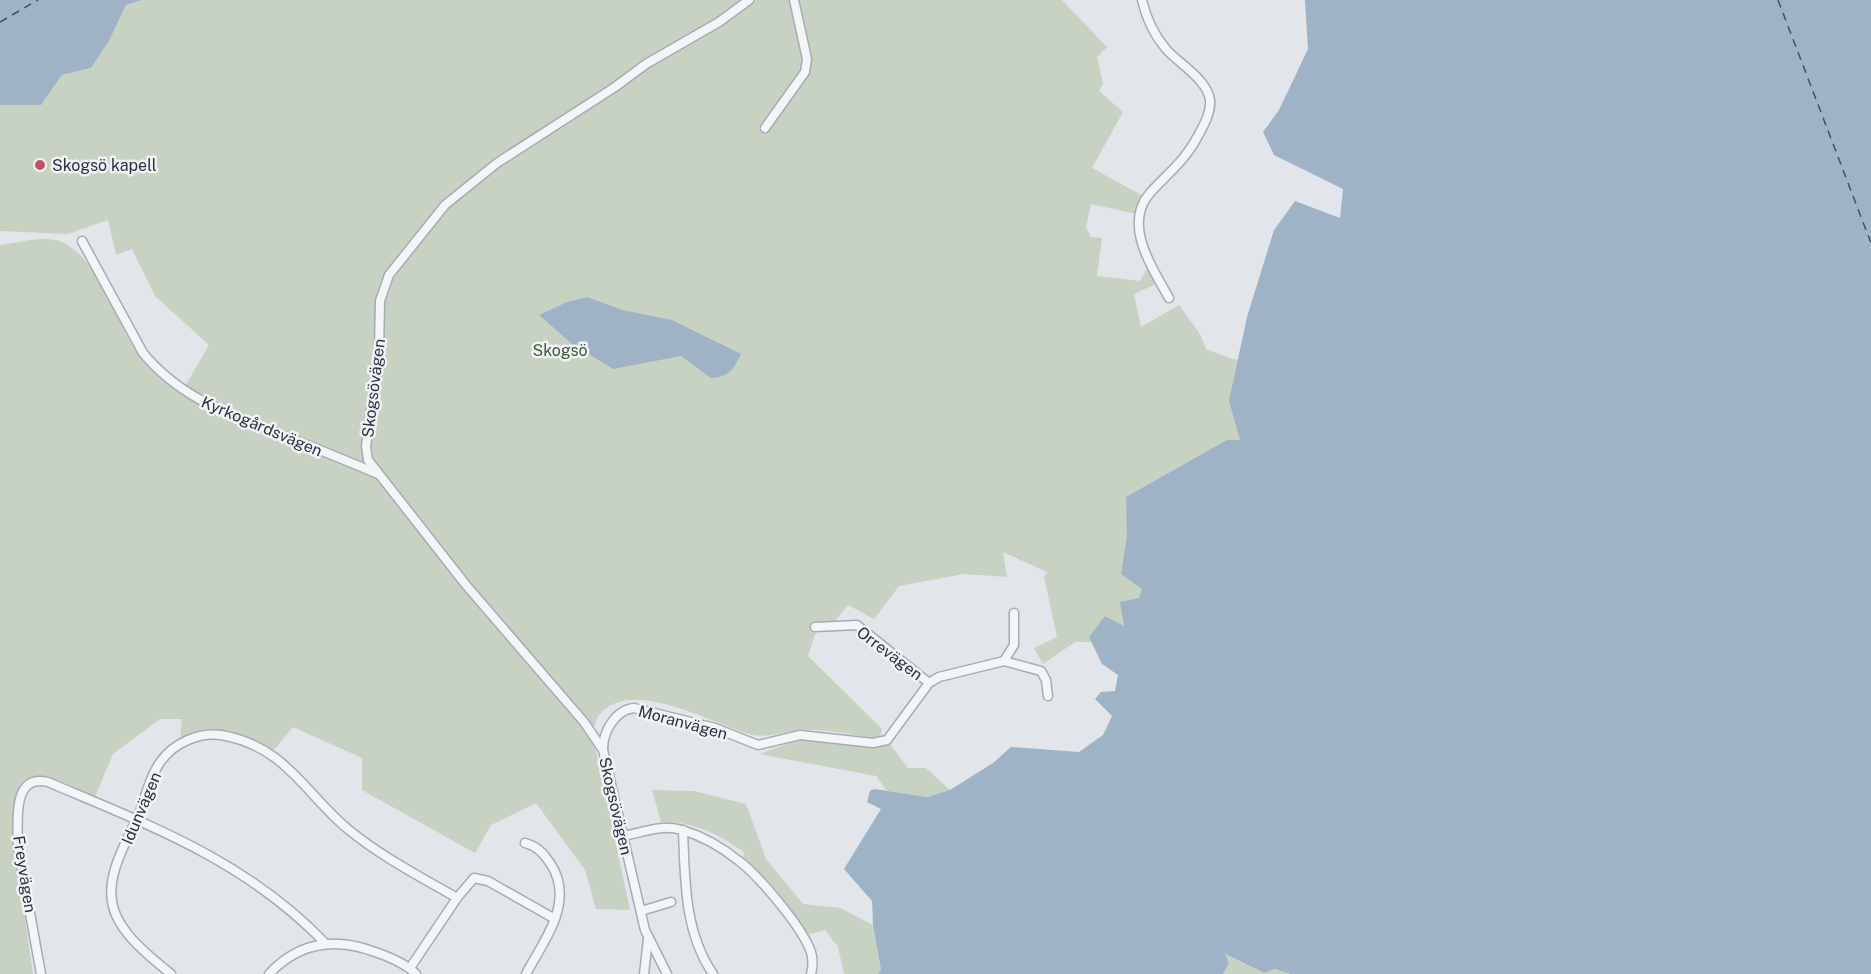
<svg xmlns="http://www.w3.org/2000/svg" width="1871" height="974" font-family="'Public Sans',sans-serif">
  <rect width="100%" height="100%" fill="#e2e5e9"/>
  <g fill="#c7d2c3">
    <path d="M142,0H1062L1107,47L1097,57L1103,84L1099,91L1123,112L1092,168L1143,196L1136,214L1091,204L1086,227L1091,237L1102,238L1097,276L1140,281L1147,269L1156,284L1134,294L1141,327L1179,305L1200,334L1206,349L1232,359L1400,366L1389,642H1075L1043,664L1034,648L1057,637L1044,577L1047,572L1003,552L1007,577L964,574L899,586L874,619L848,605L830,627L817,628L808,656L882,729L880,736L872,738C851,735 829,729 808,730C791,730 770,738 753,735C714,725 631,675 599,715C595,720 594,730 593,737L630,910L596,909L585,870L536,803L491,825L475,853L362,790V758L293,727L272,752C237,738 217,724 180,740L182,719H160L113,754L95,797C78,790 52,773 34,777C0,788 29,939 33,974H0V245C18,243 47,234 64,243C103,263 115,327 143,360C154,373 169,381 184,388L209,345L155,296L132,249L116,255L108,220L68,234L0,231V105H41L62,75L91,68L109,41L126,5Z"/>
    <polygon points="800,739 866,746 890,744 908,768 926,768 950,790 927,797 887,791 876,776 759,754"/>
    <path d="M652,790L694,791L746,804L766,859L803,904L840,908L873,925L881,970L878,974H844L838,947L825,930L807,935L774,888L741,859L745,853C720,834 692,821 661,822Z"/>
    <polygon points="1224,954 1263,973 1275,969 1289,974 1223,974 1229,963"/>
  </g>
  <g fill="#9fb3c7">
    <polygon points="0,0 142,0 126,5 109,41 91,68 62,75 41,105 0,105"/>
    <polygon points="1305,0 1871,0 1871,974 1290,974 1275,969 1264,973 1225,954 1229,963 1223,974 878,974 881,970 873,925 872,901 844,869 881,809 867,802 870,791 874,789 927,797 950,790 993,763 1011,747 1079,752 1103,735 1112,716 1095,699 1101,692 1115,691 1118,675 1102,664 1089,637 1105,616 1124,626 1120,602 1139,598 1142,589 1121,574 1127,536 1126,497 1227,440 1240,440 1229,401 1247,317 1274,230 1295,201 1340,218 1343,189 1274,155 1263,132 1279,110 1308,49"/>
    <path d="M587,297L622,310L672,320L741,354C733,370 729,377 711,378L681,356L613,369L571,343L539,315L567,302Z"/>
  </g>
  <g fill="none" stroke-linecap="round" stroke-linejoin="round">
    <g stroke="#385271" stroke-width="1.5" stroke-dasharray="8 6" stroke-linecap="butt">
      <polyline points="1778,0 1871,243"/>
      <polyline points="0,22 38,0"/>
    </g>
    <defs>
      <g id="street">
        <path d="M1142,0C1146,17 1154,35 1166,49C1179,64 1207,79 1210,100C1211,112 1205,123 1199,134C1186,160 1169,172 1150,193C1122,225 1153,269 1169,298"/>
        <polyline points="765,128 805,72 807,59 794,0"/>
        <path d="M82,241L143,353C181,399 231,415 284,436C316,448 347,461 378,474"/>
        <polyline points="815,627 857,625 929,683"/>
        <polyline points="1004,661 1014,645 1014,613"/>
        <path d="M603,749C603,732 615,710 634,708L715,728L758,745L800,735L873,743L887,740L929,683L939,677L1004,661L1041,671L1046,680L1048,696"/>
        <path d="M683,830C685,879 684,932 713,974"/>
        <path d="M623,836C645,832 660,824 682,830C702,836 723,848 739,861C760,877 798,923 809,947C813,955 813,966 811,974"/>
        <path d="M525,843C537,846 543,853 550,863C576,901 544,940 526,974"/>
        <polyline points="641,911 671,902"/>
        <polyline points="410,968 457,898 474,878 488,881 555,919"/>
        <path d="M41,974L18,847C18,824 11,773 48,782C151,826 245,860 325,943"/>
        <path d="M171,974C149,956 116,931 112,901C107,871 129,838 140,811C146,795 150,776 161,761C174,743 199,732 221,735C286,746 305,794 349,830C382,857 421,877 457,898"/>
        <path d="M269,974C299,942 335,937 375,952C390,957 405,963 416,974"/>
        <polyline points="644,974 648,939"/>
        <polyline points="667,974 645,930 603,750 584,722 466,585 379,474 368,460 366,446 379,351 380,301 389,275 445,205 497,163 615,87 646,64 719,22 749,0"/>
      </g>
    </defs>
    <use href="#street" stroke="#a7acb3" stroke-width="11"/>
    <use href="#street" stroke="#f4f5f8" stroke-width="8"/>
  </g>
  <circle fill="#c55063" stroke="#f1f3f7" stroke-width="2" cx="40" cy="165" r="6"/>
  <g text-anchor="middle" stroke-width="5" stroke-linejoin="round" paint-order="stroke">
    <g font-size="16" fill="#2b3340" stroke="#f1f3f7" text-anchor="start">
      <text x="52" y="171">Skogsö kapell</text>
    </g>
    <g font-size="16" fill="#405b39" stroke="#f1f3f7">
      <text x="560" y="356">Skogsö</text>
    </g>
    <g font-size="16" fill="#2b3340" stroke="#f1f3f7">
      <text transform="translate(373 388) rotate(-83)" y="6">Skogsövägen</text>
      <text transform="translate(262 426) rotate(23)" y="6">Kyrkogårdsvägen</text>
      <text transform="translate(890 653) rotate(37)" y="6">Orrevägen</text>
      <text transform="translate(683 722) rotate(15)" y="6">Moranvägen</text>
      <text transform="translate(616 806) rotate(77)" y="6">Skogsövägen</text>
      <text transform="translate(141 808) rotate(-67)" y="6">Idunvägen</text>
      <text transform="translate(25 874) rotate(81)" y="6">Freyvägen</text>
    </g>
  </g>
</svg>
